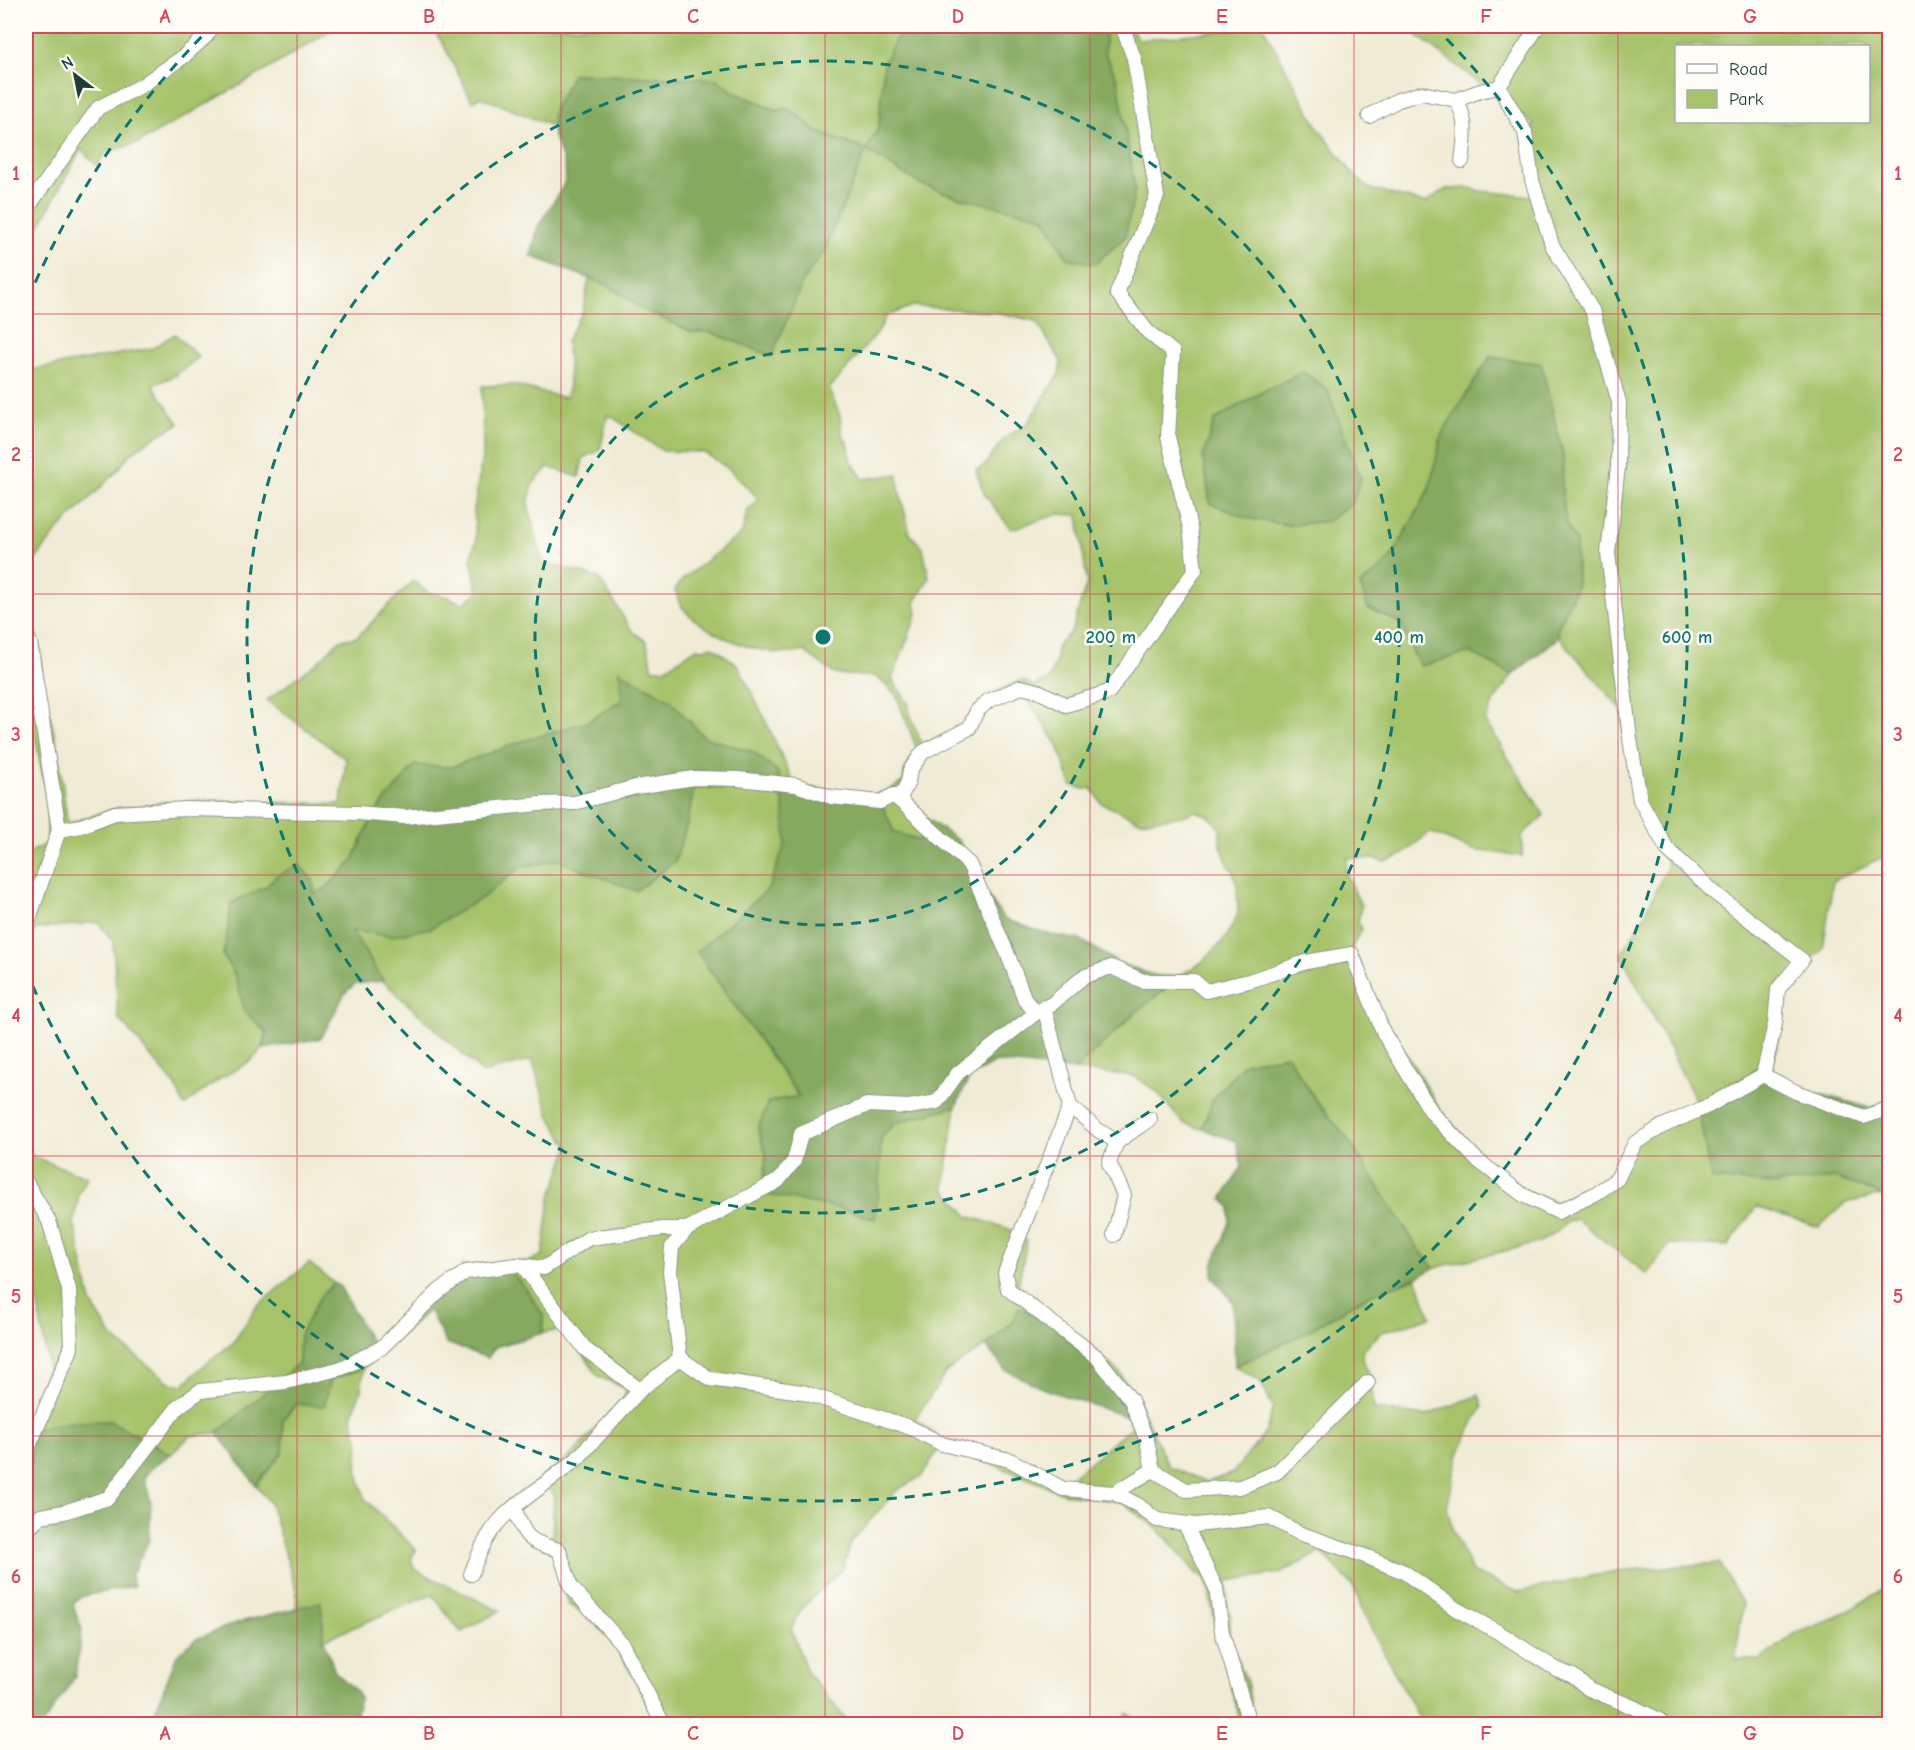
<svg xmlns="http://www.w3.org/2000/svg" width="1915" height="1750" font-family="'Comic Neue',sans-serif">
  <rect width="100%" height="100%" fill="#fdfcf7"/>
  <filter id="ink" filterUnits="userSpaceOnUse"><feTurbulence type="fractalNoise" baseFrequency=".0167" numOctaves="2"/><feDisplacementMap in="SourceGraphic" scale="12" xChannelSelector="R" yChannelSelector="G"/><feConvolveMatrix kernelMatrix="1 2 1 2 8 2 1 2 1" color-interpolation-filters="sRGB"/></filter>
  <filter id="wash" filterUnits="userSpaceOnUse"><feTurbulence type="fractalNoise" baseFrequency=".008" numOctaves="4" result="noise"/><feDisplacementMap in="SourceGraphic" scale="24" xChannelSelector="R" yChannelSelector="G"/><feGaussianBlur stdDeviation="1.35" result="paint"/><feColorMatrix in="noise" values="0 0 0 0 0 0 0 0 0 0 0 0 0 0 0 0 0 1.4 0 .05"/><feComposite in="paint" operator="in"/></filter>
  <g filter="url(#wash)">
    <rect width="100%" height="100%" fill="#f0ebd4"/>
    <g fill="#a6c36a" stroke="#62804f" stroke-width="1.5" fill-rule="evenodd">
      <polygon points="26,26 338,26 268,69 138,143 106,152 97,166 81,149 26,251"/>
      <path d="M430,26H903L884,62L879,126L867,150L920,184L958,197L1044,217L1067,258L1095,264L1125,237L1135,190L1118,81L1105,53V26H1129L1139,40L1263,26L1319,129L1354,175L1368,188L1425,203L1446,189L1469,188L1480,191L1542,197L1530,140L1533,124L1405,26H1889V854L1833,881L1823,949L1810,961L1785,994L1772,1070L1758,1068L1746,1078L1697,1103L1711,1179L1775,1184L1835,1178L1883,1195L1845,1203L1819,1227L1756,1207L1728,1246L1670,1244L1647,1274L1576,1219L1567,1222L1556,1233L1538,1243L1434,1268L1418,1248L1347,1138L1315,1099L1287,1055L1244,1063L1213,1099L1202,1129L1183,1123L1156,1091L1134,1076L1075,1070L1135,1013L1163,991L1161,976H1179L1204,961L1227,936L1238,914L1237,887L1233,870L1229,867L1220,843V829L1209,816L1195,811L1183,816L1140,821L1101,803L1092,788L1084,789L1071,785L1058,745L1023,692L984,711L972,731L924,757L905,797L926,818L920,841L894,832L878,796L903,782L905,771L917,749L896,695L877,677L835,674L804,651C770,661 704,635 682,607C678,602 677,595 675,590L683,579L742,533L747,512L759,499L728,468L703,452L663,451L608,414L600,450L583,458L579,477L548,467L532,485L528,506L543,562L599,578L632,631L646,641L653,669H665L697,648L703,649L712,646L738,665L761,711L792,779L782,784L776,770L753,752L704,737L669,699L619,672L622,700L587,722L523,741L451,767L415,766L374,814L352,862L325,889L314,894L313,880L299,866L276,876L266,887L231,903L227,935L223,955L235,975L245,1011L267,1033C258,1065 243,1064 218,1080C206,1088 195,1098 184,1106L176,1086L118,1018L113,941L98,922L36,929L26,941V855L47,843L48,802L26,690V622L34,630L35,639L41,654L42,680L58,750L67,820L70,823L118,808L139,807L164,802L178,804L195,800L341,804L346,759L267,700L318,662L340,640L357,637L413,581L429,593L449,597L462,604L478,592L471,559L476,541L474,511L483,450L482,386L514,385L565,398L569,386V366L566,342L583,311L589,278L609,286L642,309L692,332H710L772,356L802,283L825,249L866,150L815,131L798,115L786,108L778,111L734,92L716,79L572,74L568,86L554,108L552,126L481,97L472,101L442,42ZM1676,46H1868V122H1676ZM913,306L994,312L1036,321L1061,361L1059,374L1028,423L1004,439L984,466L976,470L984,494L1011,529L1059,514L1078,515L1087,582L1072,631L1057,646L1056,660L1049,679L1034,686L1022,680C996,692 978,696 967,725L922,745L910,714L908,703L892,679L917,614L915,603L929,578L923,548L910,534L899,490L898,474L863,479L850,459L849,446L842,434L840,416L829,389L878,332L886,316ZM1490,357L1541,364L1563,454L1562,491L1566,525L1576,541L1577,585L1557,630L1559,637L1622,710L1623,731L1641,812L1668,865L1645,914L1621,954L1697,1103L1673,1115L1651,1119L1628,1142L1610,1178L1586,1189L1562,1205L1525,1190L1485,1161L1440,1110L1409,1058L1396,1041L1378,1007L1352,947L1362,929L1358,923L1361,906L1346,873L1347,858L1375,859L1385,862L1402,855L1430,832L1473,850L1522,856V835L1544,815L1485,721L1493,703L1512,675L1470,652L1421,665L1409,646L1402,624L1368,608L1360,585L1383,567L1394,553L1429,490L1442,433ZM1303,372L1327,389L1361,479L1352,503L1328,521L1289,525L1247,518L1210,503L1203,457L1215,420L1264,391Z"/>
      <polygon points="175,334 199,357 176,375 153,385 179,424 153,438 129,455 119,469 59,529 26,572 26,371 153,348"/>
      <path d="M694,788H743L783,798L787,842L768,889L697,952L799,1097L768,1103L758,1129L766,1154L763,1194L839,1208L875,1219L880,1175L881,1138L895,1123L956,1106L944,1188L968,1216L1009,1229L1027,1241L1017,1290L1089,1345L1120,1373L1145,1416L1169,1467L1207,1482L1233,1473L1266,1432L1273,1407L1260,1381L1235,1366L1299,1336L1367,1296L1416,1278L1431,1317L1382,1332L1363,1349L1362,1357L1371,1379L1374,1409L1425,1416L1479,1395L1483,1407L1475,1419L1458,1456L1447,1508L1453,1530L1472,1572L1518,1592L1616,1571L1720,1563L1743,1605L1735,1660H1760L1796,1633L1834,1619L1889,1586V1724H1422L1363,1613L1355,1589L1321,1552L1281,1573L1227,1581V1602L1231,1615L1228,1638L1247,1682L1254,1724H1241L1216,1626L1206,1579L1196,1573L1163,1534L1123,1502L1066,1494L995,1465L939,1448L922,1476L897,1490L851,1542L843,1568L802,1608L791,1629L808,1674L850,1724H658C634,1679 616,1630 569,1605L559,1574L552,1542L554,1494L539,1479L574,1453L624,1398L626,1389L598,1376L573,1339L561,1330L543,1333V1315L526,1289L503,1263L528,1262L543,1255L550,1200L569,1147L550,1117L532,1060L483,1073L383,981L351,930L392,936L482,898L521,867L557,860L591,872L675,861L687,824ZM1012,1323L1103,1370L1133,1426L1068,1480L1011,1454L941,1439L915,1419L947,1371L986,1346Z"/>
      <polygon points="26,1143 33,1157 88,1177 79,1193 74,1222 91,1303 113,1338 171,1383 183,1385 210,1360 233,1343 257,1306 309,1263 334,1283 320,1297 300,1335 299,1363 217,1433 190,1436 171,1454 110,1421 29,1432 41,1404 48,1364 36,1294 26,1260"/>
      <polygon points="364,1368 361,1390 352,1417 359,1443 357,1469 365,1499 416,1550 411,1559 414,1569 500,1611 461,1632 432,1594 324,1640 322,1626 313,1605 296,1608 297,1593 270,1503 256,1485 283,1452 283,1419 297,1404 324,1406 331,1379"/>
      <polygon points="1127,1714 1147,1724 1119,1724"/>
    </g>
    <g fill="#84a95e" stroke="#527349" stroke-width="1.5">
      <path d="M903,26H1105V53L1118,81L1135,190L1125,237L1095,264L1067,258L1044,217L958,197L920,184L866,150L825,249L802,283L772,356L710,332H692L642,309L609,286L531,256C534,246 535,234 539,225C545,213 563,191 565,180C569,162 553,144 552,126C551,106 565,92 572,74L717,79L734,92L777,111L786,108L798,115L815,131L866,150L879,126L884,62Z"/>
      <polygon points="1490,357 1541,364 1563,454 1562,491 1566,525 1576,541 1577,585 1557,630 1559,637 1512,675 1470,652 1421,666 1409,646 1402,624 1368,608 1360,585 1383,567 1394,553 1429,490 1442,433"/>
      <polygon points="1303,372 1327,389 1361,479 1352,503 1328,521 1289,525 1247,518 1210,503 1203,457 1215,420 1264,391"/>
      <polygon points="619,671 669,699 704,737 753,752 776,770 782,783 835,792 878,796 894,832 920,841 926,818 959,841 977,871 983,889 1004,919 1051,935 1081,940 1117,962 1150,974 1161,976 1164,990 1135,1013 1075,1070 996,1062 970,1076 956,1106 895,1123 881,1138 880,1175 875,1219 839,1208 763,1194 766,1154 758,1129 768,1102 799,1096 697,952 768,889 786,842 783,798 743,788 694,788 687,824 675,861 636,891 557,860 521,867 482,898 431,928 392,936 352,931 383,981 355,984 345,993 321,1038 263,1049 267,1033 245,1012 235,975 223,955 227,935 231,903 266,887 276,876 299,865 313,880 314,894 325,889 352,862 374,814 415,765 451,767 523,741 587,722 622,700"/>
      <polygon points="1287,1055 1315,1099 1347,1138 1418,1248 1434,1268 1416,1278 1367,1296 1299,1336 1235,1366 1233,1302 1213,1277 1213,1265 1230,1222 1230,1207 1222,1199 1242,1167 1236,1141 1202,1129 1213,1099 1244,1063"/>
      <polygon points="1758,1068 1772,1070 1793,1084 1809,1091 1871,1108 1889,1100 1889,1195 1883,1195 1835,1178 1775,1184 1711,1179 1697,1103 1746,1078"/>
      <polygon points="503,1263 526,1289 543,1315 543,1333 495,1347 488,1358 446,1343 429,1310 364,1368 331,1379 324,1406 296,1404 283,1419 283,1452 256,1485 217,1433 299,1363 300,1335 320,1297 334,1283 340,1287 369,1339 375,1345 461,1272 462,1266"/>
      <polygon points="1019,1307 1049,1324 1103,1370 1128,1417 1044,1389 1005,1370 986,1346 1012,1323"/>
      <path d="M110,1421L171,1454L157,1463L144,1477L151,1502L149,1540L131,1576L134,1586L79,1597L73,1605L82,1630L75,1677L43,1724H26V1437C39,1420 89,1422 110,1421Z"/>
      <polygon points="321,1602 324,1640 335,1672 352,1687 360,1698 353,1724 150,1724 177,1655 196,1639 236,1623"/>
    </g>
  </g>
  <g filter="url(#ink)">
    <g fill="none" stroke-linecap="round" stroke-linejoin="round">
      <defs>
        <g id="minor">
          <polyline points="1538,26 1499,87 1525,132 1532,180 1552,245 1592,310 1619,402 1618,467 1608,553 1630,739 1640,800 1667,849 1716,894 1802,960 1778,989 1775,1024 1763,1075 1796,1092 1864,1117 1890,1108"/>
          <polyline points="1369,116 1398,100 1422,93 1456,100"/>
          <path d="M1462,161C1465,139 1468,119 1456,100L1480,91L1499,87"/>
          <polyline points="26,210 98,108 141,86 183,57 206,36 213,26"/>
          <polyline points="26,633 30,643 59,830 26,928"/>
          <polyline points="899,800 908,782 910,770 923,752 969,728 977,711 988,701 1021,687 1038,691 1066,705 1109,692 1195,570 1190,528 1168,437 1173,352 1148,332 1117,293 1157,196 1134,58 1122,26"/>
          <polyline points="59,830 81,826 115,813 186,809 358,813 405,817 540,804 574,803 636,787 694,778 738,779 796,785 831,797 880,802 894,795 969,864 1008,955 1025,1000 1036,1013"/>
          <polyline points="1044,1007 1070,1106 1098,1130 1117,1142"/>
          <polyline points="1070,1106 1005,1273 1008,1289 1097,1357 1131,1400 1147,1441 1153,1470"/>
          <polyline points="26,1182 49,1221 69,1289 71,1349 29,1446 26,1465"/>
          <polyline points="1114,1235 1124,1195 1109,1163 1117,1142 1150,1119"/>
          <polyline points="523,1266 585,1349 640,1390"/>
          <polyline points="680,1358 710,1379 802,1392 909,1427 942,1444 1010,1460 1063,1489 1114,1493 1138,1505 1157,1520 1196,1525 1269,1517 1299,1533 1365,1556 1404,1572 1456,1609 1498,1632 1556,1669 1573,1676 1589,1689 1633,1707 1659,1720 1663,1724"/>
          <polyline points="1114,1493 1153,1470 1186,1490 1240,1487 1277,1472 1368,1382"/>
          <polyline points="1185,1524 1216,1588 1222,1632 1247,1716 1247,1724"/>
          <polyline points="28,1529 41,1516 64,1512 108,1498 178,1407 200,1391 286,1382 342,1368 381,1348 439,1291 466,1272 516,1265 544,1268 589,1238 663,1229 687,1229 778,1181 794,1161 801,1134 867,1105 909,1107 937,1102 958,1073 1036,1013 1053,1003 1083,977 1111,967 1143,981 1194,981 1206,991 1249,981 1306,962 1352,954 1384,1034 1432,1113 1476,1159 1523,1195 1558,1212 1595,1194 1617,1179 1635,1143 1663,1126 1710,1105 1763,1075"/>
          <path d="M471,1574C482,1545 490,1527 514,1507"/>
          <path d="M663,1724L622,1644L571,1587L559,1550C527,1541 525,1538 514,1507L576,1460L640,1390L680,1358L670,1272L672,1247L687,1229"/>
        </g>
      </defs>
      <use href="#minor" stroke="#889484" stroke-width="16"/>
      <use href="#minor" stroke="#fff" stroke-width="14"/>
    </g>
  </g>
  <path fill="none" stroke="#d1495b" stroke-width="1.5" stroke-opacity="0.55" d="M297,26V1724M561,26V1724M825,26V1724M1090,26V1724M1354,26V1724M1618,26V1724M26,314H1890M26,594H1890M26,875H1890M26,1156H1890M26,1436H1890"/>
  <g fill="none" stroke="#0f766e" stroke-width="3" stroke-dasharray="10 8">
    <circle cx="823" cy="637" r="288"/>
    <circle cx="823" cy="637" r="576"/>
    <path d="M28 299A864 864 0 0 1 212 26M1434 26A864 864 0 1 1 28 975"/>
  </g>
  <circle cx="823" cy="637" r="9" fill="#0f766e" stroke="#fdfcf7" stroke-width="3"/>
  <g font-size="18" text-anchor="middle" font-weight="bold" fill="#0f766e" stroke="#fdfcf7" stroke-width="5" stroke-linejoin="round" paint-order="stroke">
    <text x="1111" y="643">200 m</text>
    <text x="1399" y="643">400 m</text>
    <text x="1687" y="643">600 m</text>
  </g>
  <rect width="1915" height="1750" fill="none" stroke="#fdfcf7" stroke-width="66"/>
  <rect x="1675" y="45" width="195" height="78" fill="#fdfcf7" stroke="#a4b0a9" stroke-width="1.5"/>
  <rect x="1687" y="64" width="30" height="9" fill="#ffffff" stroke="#a4b0a9" stroke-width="1.5"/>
  <text x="1729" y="75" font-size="18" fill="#1f3d34">Road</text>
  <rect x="1687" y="90" width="30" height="18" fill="#a6c36a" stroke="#a4b0a9" stroke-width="1.5"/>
  <text x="1729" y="105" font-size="18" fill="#1f3d34">Park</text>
  <g transform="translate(75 75) rotate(328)" stroke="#fdfcf7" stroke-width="4.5" paint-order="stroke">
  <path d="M0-4.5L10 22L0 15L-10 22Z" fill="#1f3d34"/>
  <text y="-9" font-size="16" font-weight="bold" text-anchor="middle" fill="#1f3d34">N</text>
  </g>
  <rect x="33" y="33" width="1849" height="1684" fill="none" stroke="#d1495b" stroke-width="2"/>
  <g font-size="20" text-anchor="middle" font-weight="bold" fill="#d1495b">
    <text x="165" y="23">A</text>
    <text x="429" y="23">B</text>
    <text x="693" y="23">C</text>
    <text x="958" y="23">D</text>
    <text x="1222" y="23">E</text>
    <text x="1486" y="23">F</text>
    <text x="1750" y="23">G</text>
    <text x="16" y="180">1</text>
    <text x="1898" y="180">1</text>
    <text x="16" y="461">2</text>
    <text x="1898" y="461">2</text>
    <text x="16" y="741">3</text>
    <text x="1898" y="741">3</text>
    <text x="16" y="1022">4</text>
    <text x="1898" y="1022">4</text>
    <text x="16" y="1303">5</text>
    <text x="1898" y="1303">5</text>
    <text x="16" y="1583">6</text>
    <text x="1898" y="1583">6</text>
    <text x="165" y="1740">A</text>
    <text x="429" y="1740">B</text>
    <text x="693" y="1740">C</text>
    <text x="958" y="1740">D</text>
    <text x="1222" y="1740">E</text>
    <text x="1486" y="1740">F</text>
    <text x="1750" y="1740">G</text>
  </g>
</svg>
